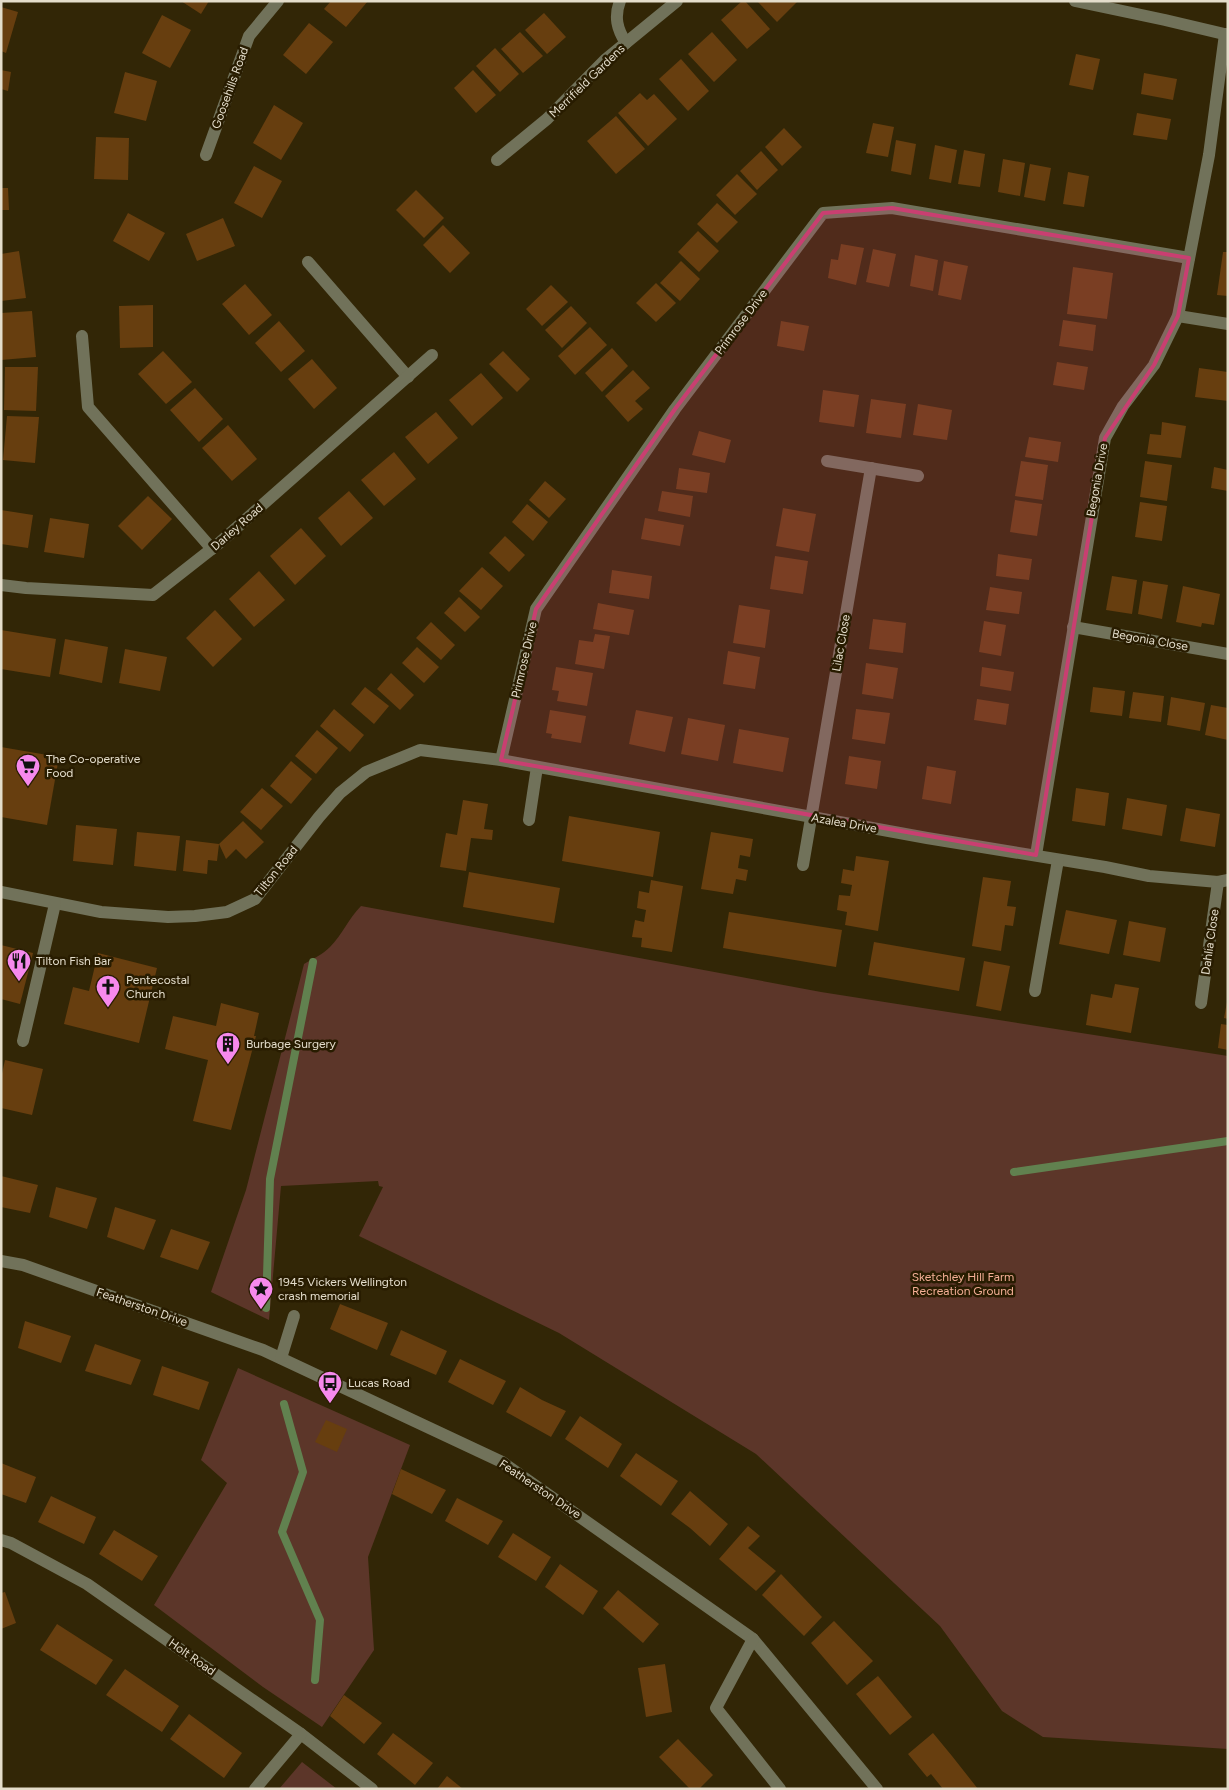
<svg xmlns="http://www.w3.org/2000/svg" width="1229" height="1790" font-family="Figtree,sans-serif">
  <rect width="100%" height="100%" fill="#322606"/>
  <g fill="#5c3629">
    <path d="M361,906L821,992L1228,1056V1749L1043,1737L1002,1711L940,1626L756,1454L559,1333L359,1236L383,1187L379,1186L378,1181L281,1186L269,1320L211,1292L246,1190L304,964C313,959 323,954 330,947C342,935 349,918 361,906Z"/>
    <polygon points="238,1368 410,1445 368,1557 374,1650 322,1727 263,1687 154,1605 227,1483 201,1460"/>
    <polygon points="302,1762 337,1789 279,1789"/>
  </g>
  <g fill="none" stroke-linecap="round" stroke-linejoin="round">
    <g stroke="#61814f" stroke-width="8">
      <polyline points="1014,1172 1228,1141"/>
      <polyline points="266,1308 270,1179 313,962"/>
      <polyline points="284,1404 303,1472 282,1532 320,1620 315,1680"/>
    </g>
  </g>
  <g fill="#673e0f">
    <polygon points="181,1 209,1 201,14"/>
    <polygon points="331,1 368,1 346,27 324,9"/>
    <polygon points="742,1 745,1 770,29 747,49 721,20"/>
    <polygon points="757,1 798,1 777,22"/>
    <polygon points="1,7 18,12 6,53 1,51"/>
    <polygon points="544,13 566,37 547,54 525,30"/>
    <polygon points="162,15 191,30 170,68 142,53"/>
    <polygon points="309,23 333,42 306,74 283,55"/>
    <polygon points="520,32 543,56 523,73 501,49"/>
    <polygon points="712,32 737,60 714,82 688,54"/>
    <polygon points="495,48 519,74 500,92 476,66"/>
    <polygon points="1076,54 1100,59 1093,90 1069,85"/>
    <polygon points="681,59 709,91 688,111 659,79"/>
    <polygon points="1,70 11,72 8,91 1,89"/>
    <polygon points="473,70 496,95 476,113 454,88"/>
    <polygon points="125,72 157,81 146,121 114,113"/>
    <polygon points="1144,73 1177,79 1173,100 1141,94"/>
    <polygon points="640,93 647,100 654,94 677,119 648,146 618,113"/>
    <polygon points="274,105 303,123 281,160 253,143"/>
    <polygon points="1137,113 1171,119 1167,140 1133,135"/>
    <polygon points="616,116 645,149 616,174 587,141"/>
    <polygon points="873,123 894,127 888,157 866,153"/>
    <polygon points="784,128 802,147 782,166 765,147"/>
    <polygon points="96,137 129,138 128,180 94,179"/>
    <polygon points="896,140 916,144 911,175 891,171"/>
    <polygon points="935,145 957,150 951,183 929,179"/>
    <polygon points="964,150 985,154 980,187 958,184"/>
    <polygon points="761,151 778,170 757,190 740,171"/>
    <polygon points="1003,159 1025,163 1020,196 998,192"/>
    <polygon points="1030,164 1051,168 1045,201 1024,197"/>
    <polygon points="254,166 282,181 262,218 234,203"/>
    <polygon points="1068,172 1089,176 1084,207 1063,204"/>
    <polygon points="737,174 757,194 735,215 716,195"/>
    <polygon points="1,188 8,188 9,210 1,210"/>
    <polygon points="416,190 444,218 424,238 396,210"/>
    <polygon points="717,203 738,222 717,243 697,224"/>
    <polygon points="128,213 165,233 149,261 113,241"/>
    <polygon points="223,218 235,246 197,261 186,234"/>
    <polygon points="443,225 470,253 450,273 423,245"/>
    <polygon points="698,231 719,251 699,272 678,252"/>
    <polygon points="841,244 864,248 856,285 828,278 831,259 838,260"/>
    <polygon points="873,249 896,254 889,287 866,282"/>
    <polygon points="19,251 26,298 1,301 1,254"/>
    <polygon points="1223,252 1228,252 1228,296 1217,295"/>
    <polygon points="915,255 938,260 933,291 910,286"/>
    <polygon points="681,261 700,279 680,301 660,283"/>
    <polygon points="944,261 968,266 961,300 938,295"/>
    <polygon points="1073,267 1113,273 1107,319 1067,314"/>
    <polygon points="656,283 676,303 656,322 636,303"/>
    <polygon points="245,284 272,315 249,335 222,304"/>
    <polygon points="551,285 568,302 542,326 526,309"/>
    <polygon points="153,305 153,347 120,348 119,306"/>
    <polygon points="571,306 587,323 562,348 545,330"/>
    <polygon points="32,311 36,357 1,360 1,313"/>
    <polygon points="1063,320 1096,325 1093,351 1059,346"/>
    <polygon points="279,321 305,351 281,372 255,343"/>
    <polygon points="781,321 809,326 804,351 777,346"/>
    <polygon points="590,327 607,345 575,375 558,356"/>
    <polygon points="612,348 628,366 602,392 585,373"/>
    <polygon points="163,351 192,382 166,404 138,374"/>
    <polygon points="503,351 530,379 517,392 489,364"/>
    <polygon points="312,359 337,388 314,409 288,379"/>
    <polygon points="1057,362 1088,367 1084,390 1053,385"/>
    <polygon points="5,367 38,367 36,411 4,410"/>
    <polygon points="1199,368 1228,372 1228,401 1195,397"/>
    <polygon points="633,370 650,388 635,401 643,409 628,422 605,396"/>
    <polygon points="481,373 503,398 472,426 449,400"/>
    <polygon points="195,388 223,419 199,442 170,410"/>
    <polygon points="823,390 859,395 854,427 819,422"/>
    <polygon points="871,399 906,404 901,438 866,433"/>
    <polygon points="918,404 952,410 947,440 913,435"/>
    <polygon points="436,412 458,438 428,464 405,437"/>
    <polygon points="7,416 39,417 35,463 3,460"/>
    <polygon points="1162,422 1186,426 1181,458 1147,454 1150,434 1161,435"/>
    <polygon points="228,425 257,459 232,481 202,448"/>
    <polygon points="699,431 731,440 725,463 692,455"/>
    <polygon points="1029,437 1061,442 1058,462 1025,457"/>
    <polygon points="394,452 416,479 384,506 361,480"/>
    <polygon points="1021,461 1048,465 1043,500 1015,496"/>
    <polygon points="1145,461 1172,465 1167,501 1140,497"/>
    <polygon points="1214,467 1228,470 1228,491 1211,488"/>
    <polygon points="679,468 710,473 707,493 676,489"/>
    <polygon points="545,481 566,499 549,518 529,500"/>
    <polygon points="349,491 373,518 341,546 318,518"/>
    <polygon points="662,491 693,496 690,517 658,511"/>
    <polygon points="148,496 172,519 142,550 118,526"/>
    <polygon points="1015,500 1042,504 1037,536 1010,532"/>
    <polygon points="1140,502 1167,506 1162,541 1135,537"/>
    <polygon points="527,504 548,522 533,541 512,522"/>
    <polygon points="783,508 816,514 809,552 776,546"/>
    <polygon points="1,510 33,515 28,548 1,544"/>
    <polygon points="50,518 89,524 84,558 44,552"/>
    <polygon points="645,518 684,525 680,546 641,539"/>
    <polygon points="301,528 326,556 295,585 270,556"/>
    <polygon points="505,536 525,555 509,572 489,553"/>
    <polygon points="998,554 1032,559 1029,580 996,576"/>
    <polygon points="775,556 808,561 803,594 770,589"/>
    <polygon points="482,567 503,586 481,610 459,591"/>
    <polygon points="612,570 652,576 649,599 609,593"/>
    <polygon points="259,571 285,600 254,627 229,599"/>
    <polygon points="1112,576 1137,580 1132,614 1106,610"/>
    <polygon points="1143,581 1168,585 1162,619 1138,614"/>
    <polygon points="1183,586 1220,594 1214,625 1202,623 1201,627 1176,622"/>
    <polygon points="990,587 1022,592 1019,614 986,610"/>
    <polygon points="459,597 480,617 465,632 444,613"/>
    <polygon points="598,603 634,610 629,635 593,629"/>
    <polygon points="739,605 770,610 765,648 733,643"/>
    <polygon points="215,610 242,639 213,667 186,638"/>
    <polygon points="873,619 906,623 903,653 869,649"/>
    <polygon points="984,621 1006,625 1001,656 979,652"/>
    <polygon points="431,622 455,645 441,660 416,638"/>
    <polygon points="1,630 56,639 50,677 1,669"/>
    <polygon points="595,634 610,636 604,669 575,664 579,640 593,642"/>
    <polygon points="65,639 108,647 102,683 59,674"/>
    <polygon points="417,647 439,667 424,683 402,663"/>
    <polygon points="125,649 167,657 160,691 119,683"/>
    <polygon points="728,651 760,657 755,689 723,684"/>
    <polygon points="866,663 898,668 893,699 862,694"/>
    <polygon points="556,667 593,673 587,706 557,701 559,691 552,690"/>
    <polygon points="982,667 1014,672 1011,691 980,686"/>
    <polygon points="391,673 414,695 400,710 377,689"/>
    <polygon points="365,687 389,706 374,724 351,704"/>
    <polygon points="1093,687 1125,691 1122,716 1090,712"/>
    <polygon points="1133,692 1164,696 1161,722 1129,718"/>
    <polygon points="1171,697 1205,703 1200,731 1167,725"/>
    <polygon points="977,699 1009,704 1006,725 974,720"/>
    <polygon points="1211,705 1228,708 1228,740 1205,735"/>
    <polygon points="334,709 364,735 350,752 320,726"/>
    <polygon points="856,709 890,713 885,744 852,739"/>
    <polygon points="550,710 586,716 581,743 551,738 552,734 546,733"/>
    <polygon points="636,710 673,717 665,752 629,744"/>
    <polygon points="688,718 725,725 718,761 681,754"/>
    <polygon points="739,729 789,738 783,772 733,763"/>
    <polygon points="317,730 338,748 316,774 295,756"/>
    <polygon points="1,747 59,757 47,825 1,817"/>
    <polygon points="849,756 881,761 877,789 845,784"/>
    <polygon points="291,761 312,779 291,804 270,786"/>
    <polygon points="927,766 956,771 951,804 922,799"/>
    <polygon points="262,788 283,806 261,830 240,812"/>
    <polygon points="1076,788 1109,793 1105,826 1072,821"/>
    <polygon points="1127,798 1167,805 1162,836 1122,829"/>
    <polygon points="463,800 488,804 484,829 493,830 492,840 471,838 466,871 440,867 446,833 457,835"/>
    <polygon points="1186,808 1220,814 1215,847 1180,841"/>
    <polygon points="569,816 660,832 653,877 562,861"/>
    <polygon points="243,821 264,842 246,859 236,849 226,859 219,844 217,861 208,860 207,874 183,871 186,840 219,844"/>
    <polygon points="76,825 117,829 113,865 73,861"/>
    <polygon points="137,832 180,836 176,871 134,866"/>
    <polygon points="711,832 753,839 750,857 740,855 738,868 748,870 746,881 736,879 733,894 701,889"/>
    <polygon points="856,856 889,861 878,931 845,925 847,912 837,910 839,895 850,896 852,885 841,883 843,869 854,871"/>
    <polygon points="469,872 560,888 554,923 463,907"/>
    <polygon points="983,877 1011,881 1007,906 1016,907 1013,926 1005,925 1001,951 972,946"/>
    <polygon points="651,880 683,886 672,952 641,947 642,938 632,937 635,920 644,922 646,910 637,908 639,891 649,893"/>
    <polygon points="1066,910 1117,920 1109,954 1059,944"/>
    <polygon points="729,912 842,930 836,967 723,948"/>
    <polygon points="1129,921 1166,928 1160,962 1123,955"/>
    <polygon points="874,942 965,958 959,991 868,975"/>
    <polygon points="1,945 33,953 20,1004 1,999"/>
    <polygon points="98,953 157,968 139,1043 64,1024 73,987 89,991"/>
    <polygon points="984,961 1010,966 1001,1011 976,1006"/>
    <polygon points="1115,984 1139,988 1131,1033 1086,1025 1091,994 1112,998"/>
    <polygon points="1227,1002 1228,1002 1228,1019 1224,1018"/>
    <polygon points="221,1003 259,1013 254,1036 256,1036 231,1130 193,1121 208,1060 165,1049 173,1016 216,1026"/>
    <polygon points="1221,1024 1228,1025 1228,1050 1218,1048"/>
    <polygon points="5,1060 43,1069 32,1115 1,1108 1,1078"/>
    <polygon points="1,1176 38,1185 30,1213 1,1207"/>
    <polygon points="56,1187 97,1198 87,1229 49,1217"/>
    <polygon points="115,1207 156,1220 144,1250 107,1237"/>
    <polygon points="171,1229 210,1242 198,1270 160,1257"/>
    <polygon points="340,1304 388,1323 377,1350 330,1329"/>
    <polygon points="25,1321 71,1336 61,1363 18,1348"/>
    <polygon points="401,1330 447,1351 436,1375 390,1355"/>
    <polygon points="95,1344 141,1360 131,1385 85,1371"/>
    <polygon points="460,1359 506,1381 493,1405 448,1382"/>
    <polygon points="162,1366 209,1382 199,1410 153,1395"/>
    <polygon points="520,1387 542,1400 566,1411 551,1437 506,1412"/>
    <polygon points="580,1416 622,1444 608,1468 565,1439"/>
    <polygon points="326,1420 347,1429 337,1452 315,1442"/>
    <polygon points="636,1453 678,1481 661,1506 620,1476"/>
    <polygon points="1,1463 36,1477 26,1503 1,1494"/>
    <polygon points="401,1469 446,1490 432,1514 392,1494"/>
    <polygon points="690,1491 728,1524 710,1546 690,1528 671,1514"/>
    <polygon points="51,1496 96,1517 84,1544 38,1522"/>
    <polygon points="457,1498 503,1521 488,1545 445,1521"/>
    <polygon points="748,1526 760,1536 748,1548 776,1571 756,1591 719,1559"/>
    <polygon points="114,1530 158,1556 142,1581 99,1554"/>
    <polygon points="513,1533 551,1557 536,1581 498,1557"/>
    <polygon points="560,1564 598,1591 583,1615 545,1587"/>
    <polygon points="781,1574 822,1617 804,1636 762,1595"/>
    <polygon points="618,1590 659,1624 643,1643 603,1608"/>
    <polygon points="5,1592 16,1623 1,1629 1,1593"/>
    <polygon points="834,1621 873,1661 847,1685 811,1643"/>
    <polygon points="57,1624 113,1660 96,1685 40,1650"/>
    <polygon points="665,1664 672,1712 646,1717 638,1668"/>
    <polygon points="125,1669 179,1706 162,1732 106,1695"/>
    <polygon points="878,1676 912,1717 890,1735 856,1694"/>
    <polygon points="344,1695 382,1723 364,1744 330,1716"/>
    <polygon points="189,1714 242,1753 224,1778 170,1739"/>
    <polygon points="393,1733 433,1763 415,1785 377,1754"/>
    <polygon points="933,1733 952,1756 978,1789 943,1789 931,1774 927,1777 908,1754"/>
    <polygon points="678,1739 713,1775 699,1789 690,1789 659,1757"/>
    <polygon points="447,1776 463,1789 437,1789"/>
  </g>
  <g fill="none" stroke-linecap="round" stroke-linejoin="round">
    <g stroke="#71725a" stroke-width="12">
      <path d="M620,1C614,17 617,29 626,43"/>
      <polyline points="1075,1 1165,20 1228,35"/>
      <polyline points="206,155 249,36 278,1"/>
      <polyline points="497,160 547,119 605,60 677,1"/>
      <polyline points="308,262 408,377"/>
      <polyline points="1178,316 1228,324"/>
      <polyline points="82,336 88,407 212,549"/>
      <polyline points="827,461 918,476"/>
      <polyline points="1,585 26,588 153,595 218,544 432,355"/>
      <polyline points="1073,627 1228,654"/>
      <polyline points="501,760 536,609 675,409 823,213 892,208 1189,258"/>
      <polyline points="529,820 537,767"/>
      <polyline points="1036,855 1105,438 1123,406 1154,365 1178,316 1209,155 1225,34"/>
      <polyline points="803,865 871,468"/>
      <polyline points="1,892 101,912 168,917 195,916 227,912 255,899 319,817 340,793 366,772 420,750 501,760 927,838 1105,867 1149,876 1218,882 1228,880"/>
      <polyline points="1035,991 1058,860"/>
      <polyline points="1201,1003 1218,882"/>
      <polyline points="23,1041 55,904"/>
      <polyline points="1,1261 23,1265 263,1350 502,1462 753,1639 877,1789"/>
      <polyline points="281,1358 294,1316"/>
      <polyline points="1,1540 11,1543 87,1584 301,1734 372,1789"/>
      <polyline points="753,1639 716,1708 780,1789"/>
      <polyline points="255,1789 301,1734"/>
    </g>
  </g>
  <path fill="#c93f71" fill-opacity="0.2" stroke="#c93f71" stroke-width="4" stroke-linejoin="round" d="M892,208L1189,258L1178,316L1154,365L1105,438L1036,855L501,760L536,609L675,409L823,213Z"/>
  <defs>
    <symbol id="supermarket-pin" viewBox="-11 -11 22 30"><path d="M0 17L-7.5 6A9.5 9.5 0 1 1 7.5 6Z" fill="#f689ed" stroke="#281c00"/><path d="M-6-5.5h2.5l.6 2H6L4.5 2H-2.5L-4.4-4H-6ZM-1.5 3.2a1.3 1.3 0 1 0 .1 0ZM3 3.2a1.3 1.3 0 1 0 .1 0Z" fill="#111"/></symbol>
    <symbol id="restaurant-pin" viewBox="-11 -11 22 30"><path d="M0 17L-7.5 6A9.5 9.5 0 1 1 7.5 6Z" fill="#f689ed" stroke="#281c00"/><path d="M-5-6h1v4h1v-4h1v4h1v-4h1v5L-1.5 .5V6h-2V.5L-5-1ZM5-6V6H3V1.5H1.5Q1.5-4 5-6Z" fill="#111"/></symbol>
    <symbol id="church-pin" viewBox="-11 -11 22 30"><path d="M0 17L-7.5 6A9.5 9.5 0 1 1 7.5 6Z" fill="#f689ed" stroke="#281c00"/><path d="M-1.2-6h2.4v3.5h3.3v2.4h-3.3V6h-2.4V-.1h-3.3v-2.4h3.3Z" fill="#111"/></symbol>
    <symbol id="building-pin" viewBox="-11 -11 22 30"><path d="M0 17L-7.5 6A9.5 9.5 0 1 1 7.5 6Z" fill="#f689ed" stroke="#281c00"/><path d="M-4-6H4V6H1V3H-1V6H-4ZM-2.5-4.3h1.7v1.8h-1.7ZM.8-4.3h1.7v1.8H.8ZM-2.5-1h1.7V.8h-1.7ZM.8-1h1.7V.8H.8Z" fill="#111"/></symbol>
    <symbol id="sight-pin" viewBox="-11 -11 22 30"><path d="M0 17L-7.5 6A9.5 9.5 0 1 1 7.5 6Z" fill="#f689ed" stroke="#281c00"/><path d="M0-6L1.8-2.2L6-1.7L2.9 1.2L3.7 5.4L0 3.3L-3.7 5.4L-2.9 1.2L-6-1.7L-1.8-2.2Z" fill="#111"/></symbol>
    <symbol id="bus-pin" viewBox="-11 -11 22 30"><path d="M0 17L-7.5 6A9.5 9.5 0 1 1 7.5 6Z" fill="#f689ed" stroke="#281c00"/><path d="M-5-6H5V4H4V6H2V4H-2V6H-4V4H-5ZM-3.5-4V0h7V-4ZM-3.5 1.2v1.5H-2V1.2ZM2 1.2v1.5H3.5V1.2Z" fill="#111"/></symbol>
  </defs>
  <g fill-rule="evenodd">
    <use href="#supermarket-pin" x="14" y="752" width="28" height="38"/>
    <use href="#restaurant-pin" x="5" y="947" width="28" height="38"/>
    <use href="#church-pin" x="94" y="973" width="28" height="38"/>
    <use href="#building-pin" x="214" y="1030" width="28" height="38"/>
    <use href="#sight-pin" x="247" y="1275" width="28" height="38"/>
    <use href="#bus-pin" x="316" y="1369" width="28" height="38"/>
  </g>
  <g text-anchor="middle" stroke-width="5" stroke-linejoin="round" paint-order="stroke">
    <g font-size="12" fill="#e4ddcb" stroke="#281c00">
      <text transform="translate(587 81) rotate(-44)" y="4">Merrifield Gardens</text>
      <text transform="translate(230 88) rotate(-70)" y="4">Goosehills Road</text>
      <text transform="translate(741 322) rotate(-53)" y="4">Primrose Drive</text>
      <text transform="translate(1097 480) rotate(-80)" y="4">Begonia Drive</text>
      <text transform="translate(237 527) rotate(-41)" y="4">Darley Road</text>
      <text transform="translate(1150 640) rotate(10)" y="4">Begonia Close</text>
      <text transform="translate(841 643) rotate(-80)" y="4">Lilac Close</text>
      <text transform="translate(524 660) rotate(-77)" y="4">Primrose Drive</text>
      <text transform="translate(844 823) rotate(10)" y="4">Azalea Drive</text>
      <text transform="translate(276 871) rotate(-51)" y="4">Tilton Road</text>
      <text transform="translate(1210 942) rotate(-82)" y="4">Dahlia Close</text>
      <text transform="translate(142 1307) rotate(19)" y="4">Featherston Drive</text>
      <text transform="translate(540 1489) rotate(34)" y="4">Featherston Drive</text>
      <text transform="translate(192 1657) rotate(35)" y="4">Holt Road</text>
    </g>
    <g font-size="12" fill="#e4ddcb" stroke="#281c00" text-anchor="start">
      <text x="46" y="763">The Co-operative<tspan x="46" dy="14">Food</tspan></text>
      <text x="36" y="965">Tilton Fish Bar</text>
      <text x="126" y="984">Pentecostal<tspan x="126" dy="14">Church</tspan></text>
      <text x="246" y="1048">Burbage Surgery</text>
      <text x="278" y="1286">1945 Vickers Wellington<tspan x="278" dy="14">crash memorial</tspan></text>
      <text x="348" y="1387">Lucas Road</text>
    </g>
    <g font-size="12" fill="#f5af96" stroke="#281c00">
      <text x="963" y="1281">Sketchley Hill Farm<tspan x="963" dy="14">Recreation Ground</tspan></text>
    </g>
  </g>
  <rect width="1229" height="1790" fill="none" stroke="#e4ddcb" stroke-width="5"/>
</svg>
